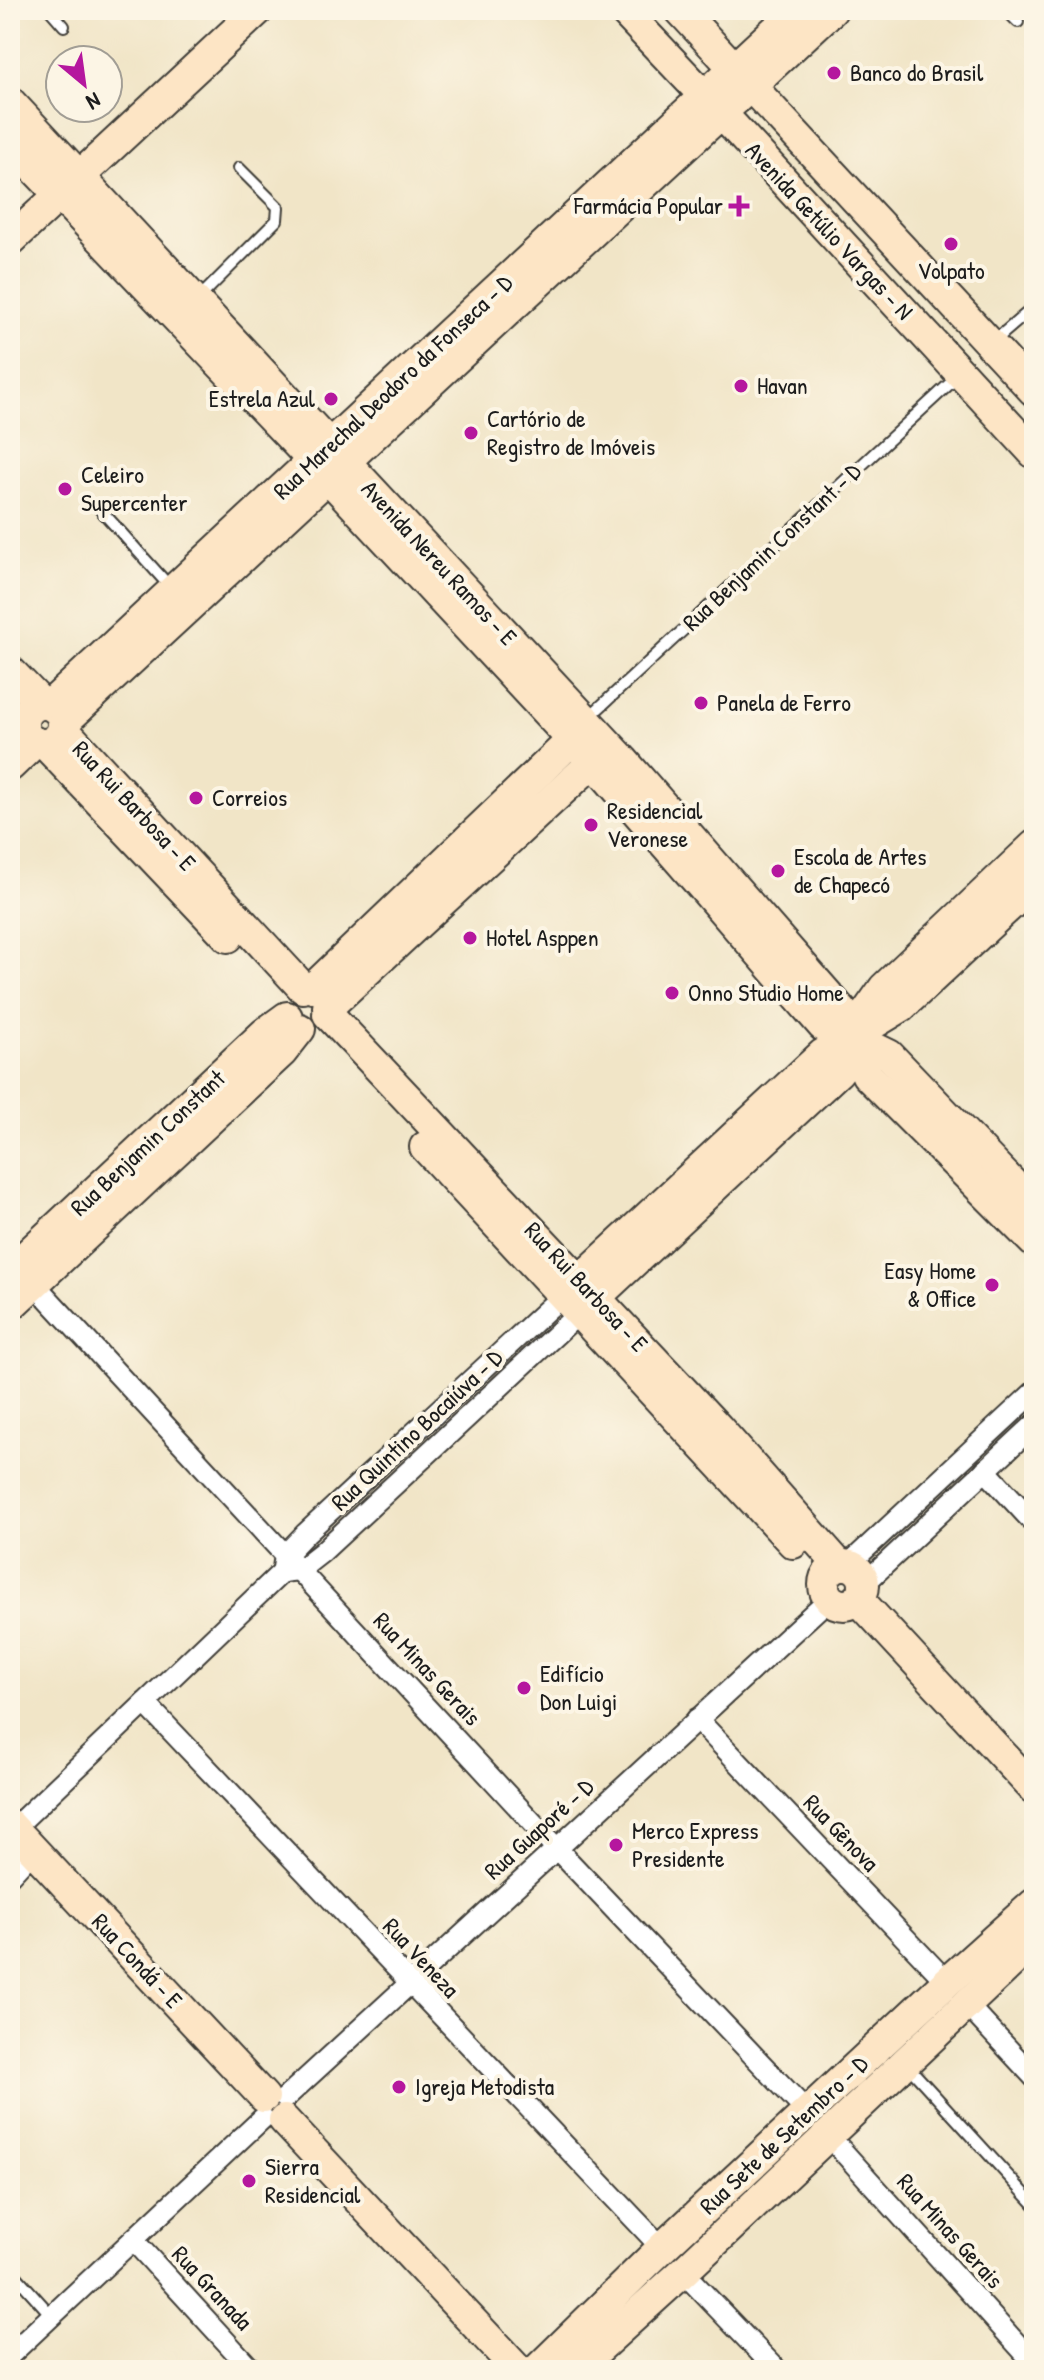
<svg xmlns="http://www.w3.org/2000/svg" width="1044" height="2380" font-family="'Patrick Hand',sans-serif">
  <rect width="100%" height="100%" fill="#fcf5e5"/>
  <filter id="ink" filterUnits="userSpaceOnUse"><feTurbulence type="fractalNoise" baseFrequency=".0125" numOctaves="2"/><feDisplacementMap in="SourceGraphic" scale="16" xChannelSelector="R" yChannelSelector="G"/><feConvolveMatrix kernelMatrix="1 2 1 2 8 2 1 2 1" color-interpolation-filters="sRGB"/></filter>
  <filter id="wash" filterUnits="userSpaceOnUse"><feTurbulence type="fractalNoise" baseFrequency=".006" numOctaves="4" result="noise"/><feDisplacementMap in="SourceGraphic" scale="32" xChannelSelector="R" yChannelSelector="G"/><feGaussianBlur stdDeviation="1.8" result="paint"/><feColorMatrix in="noise" values="0 0 0 0 0 0 0 0 0 0 0 0 0 0 0 0 0 1.4 0 .05"/><feComposite in="paint" operator="in"/></filter>
  <g filter="url(#wash)">
    <rect width="100%" height="100%" fill="#f1e5c7"/>
  </g>
  <g filter="url(#ink)">
    <g fill="none" stroke-linecap="round" stroke-linejoin="round">
      <defs>
        <g id="lane">
          <polyline points="50,10 64,26"/>
          <polyline points="1006,10 1018,22"/>
          <polyline points="197,300 277,220 278,207 239,168"/>
          <polyline points="993,342 1034,307"/>
          <polyline points="99,508 172,589"/>
          <polyline points="587,719 957,377"/>
          <polyline points="906,2064 1034,2204"/>
          <polyline points="10,2269 52,2316"/>
        </g>
        <g id="street">
          <polyline points="26,1275 557,1849 808,2113"/>
          <polyline points="985,1470 1034,1523"/>
          <polyline points="848,1565 1034,1392"/>
          <polyline points="283,1568 285,1555 306,1533 563,1295"/>
          <polyline points="865,1583 1034,1425"/>
          <polyline points="145,1703 662,2248"/>
          <polyline points="697,1719 947,1982"/>
          <polyline points="13,1829 282,1572 299,1570 322,1552 579,1313"/>
          <polyline points="10,1875 33,1850"/>
          <polyline points="967,2005 1034,2077"/>
          <polyline points="285,2098 829,1599"/>
          <polyline points="827,2134 1034,2363"/>
          <polyline points="133,2240 252,2370"/>
          <polyline points="683,2272 777,2370"/>
          <polyline points="10,2355 263,2118"/>
        </g>
        <g id="secondary">
          <polyline points="623,10 734,127 1034,453"/>
          <polyline points="680,10 1034,391"/>
          <polyline points="10,102 623,760 842,1011 850,1036 889,1055 1034,1206"/>
          <polyline points="10,143 298,445 605,775 823,1026 850,1036 867,1075 1034,1242"/>
          <polyline points="10,241 258,10"/>
          <polyline points="10,671 42,704"/>
          <circle cx="43" cy="724" r="20"/>
          <polyline points="50,705 797,10"/>
          <polyline points="63,723 832,10"/>
          <polyline points="63,729 303,988"/>
          <polyline points="45,744 228,937"/>
          <polyline points="10,766 35,742"/>
          <polyline points="313,988 572,740"/>
          <polyline points="328,1007 593,762"/>
          <polyline points="328,1014 718,1428 839,1565"/>
          <polyline points="425,1147 793,1543"/>
          <polyline points="10,1271 265,1033 287,1017"/>
          <polyline points="580,1280 823,1054 901,1007 1034,883"/>
          <polyline points="596,1297 839,1071 850,1036 884,988 1034,846"/>
          <polyline points="10,1306 282,1052 300,1029"/>
          <circle cx="844" cy="1585" r="20"/>
          <polyline points="858,1599 1034,1789"/>
          <polyline points="10,1825 264,2097"/>
          <polyline points="284,2120 518,2370"/>
          <polyline points="537,2370 662,2248 947,1982 1034,1904"/>
          <polyline points="575,2370 683,2272 1034,1941"/>
        </g>
      </defs>
      <use href="#lane" stroke="#3c3a36" stroke-width="14"/>
      <use href="#street" stroke="#3c3a36" stroke-width="24"/>
      <use href="#secondary" stroke="#3c3a36" stroke-width="34"/>
      <use href="#lane" stroke="#fff" stroke-width="10"/>
      <use href="#street" stroke="#fff" stroke-width="20"/>
      <use href="#secondary" stroke="#fde5c5" stroke-width="30"/>
    </g>
  </g>
  <g fill="#b5179e" stroke="#fcf5e5" stroke-width="3">
    <circle cx="834" cy="73" r="8"/>
    <path d="M735 194h8v8h8v8h-8v8h-8v-8h-8v-8h8z"/>
    <circle cx="951" cy="244" r="8"/>
    <circle cx="741" cy="386" r="8"/>
    <circle cx="331" cy="399" r="8"/>
    <circle cx="471" cy="433" r="8"/>
    <circle cx="65" cy="489" r="8"/>
    <circle cx="701" cy="703" r="8"/>
    <circle cx="196" cy="798" r="8"/>
    <circle cx="591" cy="825" r="8"/>
    <circle cx="778" cy="871" r="8"/>
    <circle cx="470" cy="938" r="8"/>
    <circle cx="672" cy="993" r="8"/>
    <circle cx="992" cy="1285" r="8"/>
    <circle cx="524" cy="1688" r="8"/>
    <circle cx="616" cy="1845" r="8"/>
    <circle cx="399" cy="2087" r="8"/>
    <circle cx="249" cy="2181" r="8"/>
  </g>
  <g text-anchor="middle" stroke-width="8" stroke-linejoin="round" paint-order="stroke">
    <g font-size="24" fill="#1c1c1c" stroke="#fcf5e5" text-anchor="start">
      <text x="850" y="81">Banco do Brasil</text>
      <text x="723" y="214" text-anchor="end">Farmácia Popular</text>
      <text x="951" y="279" text-anchor="middle">Volpato</text>
      <text x="757" y="394">Havan</text>
      <text x="315" y="407" text-anchor="end">Estrela Azul</text>
      <text x="487" y="427">Cartório de<tspan x="487" dy="28">Registro de Imóveis</tspan></text>
      <text x="81" y="483">Celeiro<tspan x="81" dy="28">Supercenter</tspan></text>
      <text x="717" y="711">Panela de Ferro</text>
      <text x="212" y="806">Correios</text>
      <text x="607" y="819">Residencial<tspan x="607" dy="28">Veronese</tspan></text>
      <text x="794" y="865">Escola de Artes<tspan x="794" dy="28">de Chapecó</tspan></text>
      <text x="486" y="946">Hotel Asppen</text>
      <text x="688" y="1001">Onno Studio Home</text>
      <text x="976" y="1279" text-anchor="end">Easy Home<tspan x="976" dy="28">&amp; Office</tspan></text>
      <text x="540" y="1682">Edifício<tspan x="540" dy="28">Don Luigi</tspan></text>
      <text x="632" y="1839">Merco Express<tspan x="632" dy="28">Presidente</tspan></text>
      <text x="415" y="2095">Igreja Metodista</text>
      <text x="265" y="2175">Sierra<tspan x="265" dy="28">Residencial</tspan></text>
    </g>
    <g font-size="24" fill="#1c1c1c" stroke="#fcf5e5">
      <text transform="translate(829 231) rotate(47)" y="8">Avenida Getúlio Vargas - N</text>
      <text transform="translate(393 387) rotate(-43)" y="8">Rua Marechal Deodoro da Fonseca - D</text>
      <text transform="translate(772 547) rotate(-43)" y="8">Rua Benjamin Constant - D</text>
      <text transform="translate(439 563) rotate(47)" y="8">Avenida Nereu Ramos - E</text>
      <text transform="translate(134 806) rotate(47)" y="8">Rua Rui Barbosa - E</text>
      <text transform="translate(148 1143) rotate(-43)" y="8">Rua Benjamin Constant</text>
      <text transform="translate(586 1287) rotate(47)" y="8">Rua Rui Barbosa - E</text>
      <text transform="translate(417 1430) rotate(-43)" y="8">Rua Quintino Bocaiúva - D</text>
      <text transform="translate(427 1669) rotate(47)" y="8">Rua Minas Gerais</text>
      <text transform="translate(539 1829) rotate(-42)" y="8">Rua Guaporé - D</text>
      <text transform="translate(841 1833) rotate(46)" y="8">Rua Gênova</text>
      <text transform="translate(421 1958) rotate(47)" y="8">Rua Veneza</text>
      <text transform="translate(137 1961) rotate(47)" y="8">Rua Condá - E</text>
      <text transform="translate(784 2135) rotate(-43)" y="8">Rua Sete de Setembro - D</text>
      <text transform="translate(950 2231) rotate(48)" y="8">Rua Minas Gerais</text>
      <text transform="translate(212 2288) rotate(47)" y="8">Rua Granada</text>
    </g>
  </g>
  <rect width="1044" height="2380" fill="none" stroke="#fcf5e5" stroke-width="40"/>
  <g transform="translate(84 84) rotate(151)"><circle r="38" fill="#fcf5e5" stroke="#a29e95" stroke-width="2"/>
  <path d="M0-6L14 30L0 20L-14 30Z" fill="#b5179e"/>
  <text y="-12" font-size="22" font-weight="bold" text-anchor="middle" fill="#1c1c1c">N</text>
  </g>
</svg>
